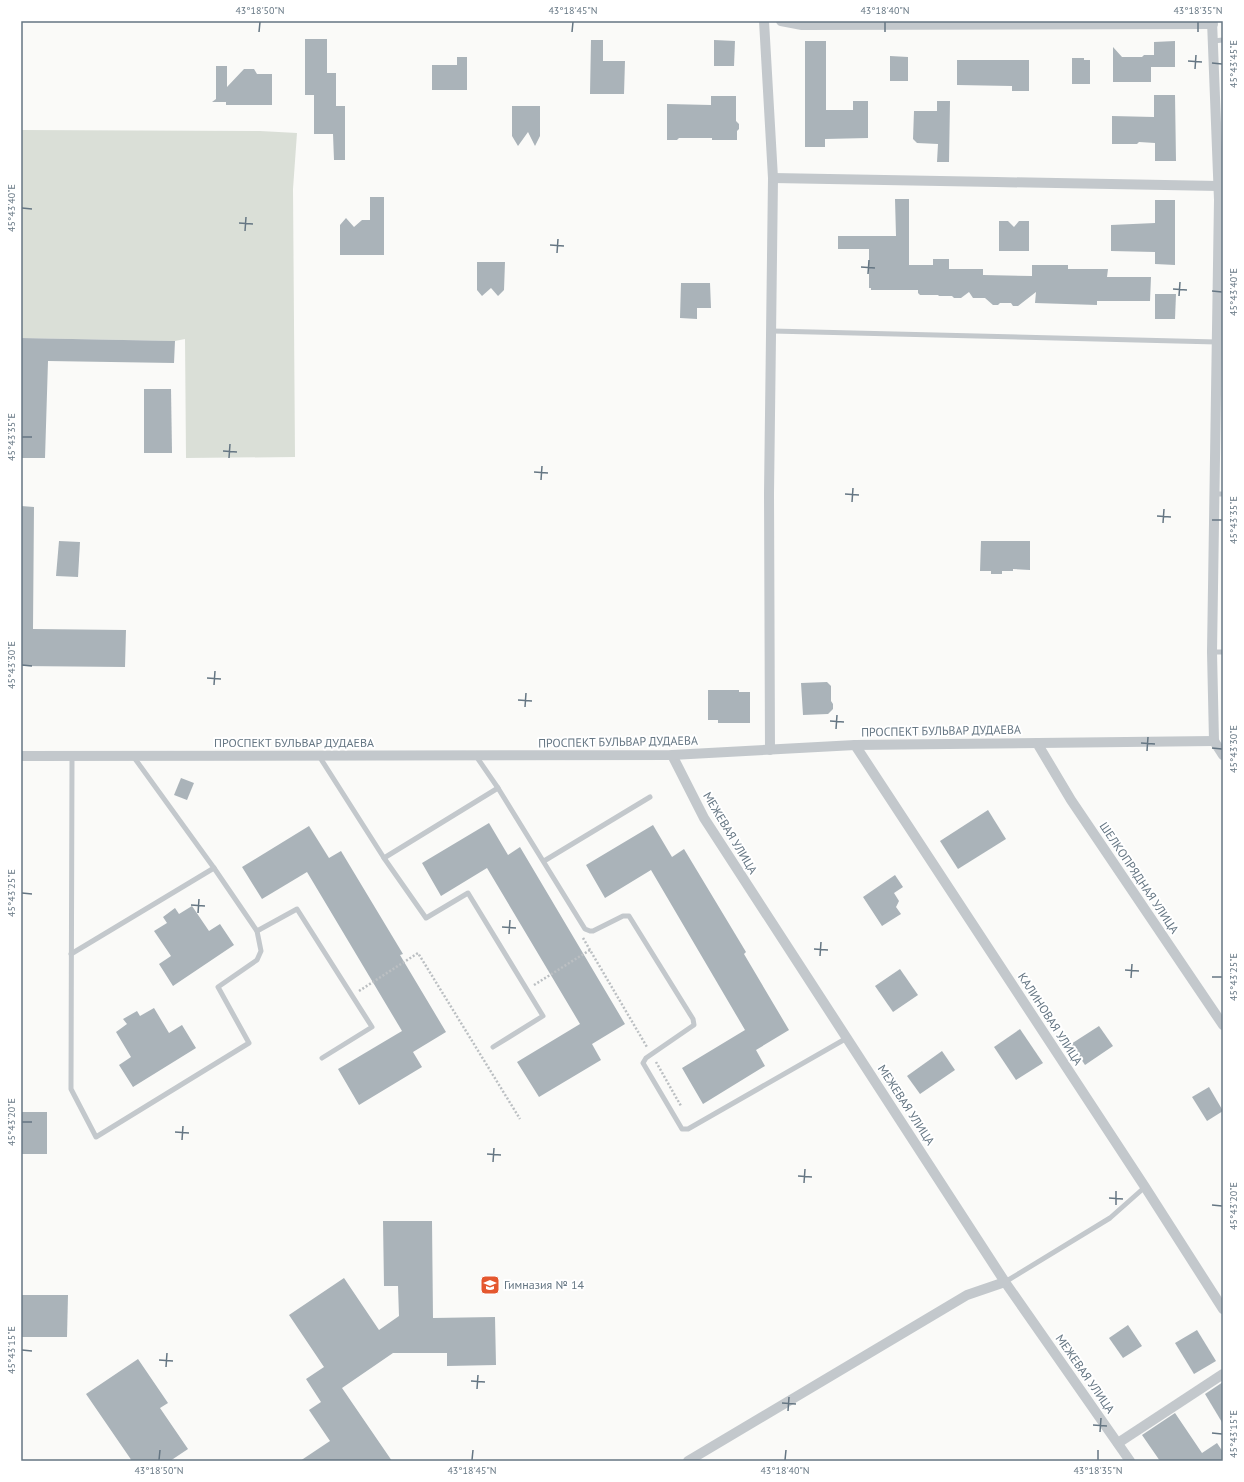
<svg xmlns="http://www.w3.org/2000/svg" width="1244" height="1482" font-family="'PT Sans',sans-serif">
  <rect width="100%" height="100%" fill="#fafaf8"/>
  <polygon fill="#dadfd7" points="21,130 260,131 297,133 293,189 295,457 186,458 185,339 175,341 21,338"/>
  <g fill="#aab3b9">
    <polygon points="305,39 327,39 327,73 336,73 336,106 345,106 345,160 334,160 333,134 314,134 314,95 305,95"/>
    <polygon points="591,40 603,40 603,61 625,61 624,94 590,94"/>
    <polygon points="714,40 735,41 734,66 714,66"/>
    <polygon points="805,41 826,41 826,110 853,110 853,101 868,101 868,138 825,139 825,147 805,147"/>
    <polygon points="1175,41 1175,67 1151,67 1151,82 1113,82 1113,47 1122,57 1142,57 1144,55 1154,55 1154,42"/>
    <polygon points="890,56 908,57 908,81 890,81"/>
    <polygon points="457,57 467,57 467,90 432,90 432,65 457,65"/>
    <polygon points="1072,58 1084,58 1084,60 1090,60 1090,84 1072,84"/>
    <polygon points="957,60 1029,60 1029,91 1012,91 1012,86 957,85"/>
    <polygon points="216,66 227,66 227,87 244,69 254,69 257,74 272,74 272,105 226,105 226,102 212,102 216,99"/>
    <polygon points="1154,95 1175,95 1176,161 1155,161 1155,143 1139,142 1137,144 1112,144 1112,116 1154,117"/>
    <polygon points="711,96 736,96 736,121 739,124 739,129 737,131 737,140 712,140 712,138 679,138 677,140 667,140 667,104 711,105"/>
    <polygon points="937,101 950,101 949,162 937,162 938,144 917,143 913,139 914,111 937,111"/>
    <polygon points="512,106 540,106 540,136 535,146 528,132 518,146 512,136"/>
    <polygon points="370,197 384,197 384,255 340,255 340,225 346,218 354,227 362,220 370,220"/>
    <polygon points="895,199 909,199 909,265 933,265 933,259 949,259 949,269 983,269 983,275 1032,276 1032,265 1068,265 1068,269 1108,269 1107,277 1151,277 1150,301 1097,301 1097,305 1035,303 1036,292 1018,306 1013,306 1011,303 1000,303 998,305 993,305 985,298 973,298 969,292 961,298 954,298 952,296 939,296 938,295 920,295 918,293 918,290 871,290 871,288 869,288 869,249 838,249 838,236 896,236"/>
    <polygon points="1155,200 1175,200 1175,265 1155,264 1155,252 1111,251 1111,225 1155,223"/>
    <polygon points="999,221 1008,221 1014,227 1019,221 1029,221 1029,251 999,251"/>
    <polygon points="477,262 505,262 504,290 498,296 491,288 482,296 477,290"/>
    <polygon points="681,283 710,283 711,308 697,308 697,319 680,318"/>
    <polygon points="1155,294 1176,294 1175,319 1155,319"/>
    <polygon points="21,338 175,341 174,363 48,361 45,458 21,458"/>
    <polygon points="144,389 171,389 172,453 144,453"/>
    <polygon points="21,506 34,507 33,629 126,630 125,667 21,666"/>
    <polygon points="59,541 80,542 78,577 56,576"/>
    <polygon points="981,541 1030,541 1030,570 1013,569 1013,571 1002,571 1002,574 991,574 991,571 980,571"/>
    <polygon points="827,682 831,686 831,701 833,704 833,709 828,714 803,715 801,683"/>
    <polygon points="708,690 739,690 739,692 750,692 750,723 718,723 718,720 708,720"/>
    <polygon points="181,778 194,783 187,800 174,795"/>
    <polygon points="988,810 1006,839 958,869 940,841"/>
    <polygon points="489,823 508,855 520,847 625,1024 592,1044 601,1060 539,1097 517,1062 580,1024 487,868 441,896 422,863"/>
    <polygon points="653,825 672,857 684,849 746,952 744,954 789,1030 756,1050 765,1066 703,1104 682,1068 745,1030 651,870 605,898 586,865"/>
    <polygon points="309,826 329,858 341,851 403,954 400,955 446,1032 413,1052 422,1067 359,1105 338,1069 402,1031 307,872 262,899 242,867"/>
    <polygon points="895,875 903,887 894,893 899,901 896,907 901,914 882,926 863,897"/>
    <polygon points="192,906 209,931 220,924 234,945 173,986 159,964 171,956 154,931 167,923 163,917 175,908 179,914"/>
    <polygon points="900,969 918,995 893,1012 875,986"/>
    <polygon points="154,1008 169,1033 182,1025 196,1048 133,1087 119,1065 131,1057 116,1032 127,1024 123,1019 137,1011 140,1016"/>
    <polygon points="1099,1026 1113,1046 1085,1065 1071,1044"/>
    <polygon points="1020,1029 1043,1063 1016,1080 994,1047"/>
    <polygon points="942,1051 955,1070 920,1094 907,1076"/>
    <polygon points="1209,1087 1223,1111 1207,1121 1192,1097"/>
    <rect x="21" y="1112" width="26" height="42"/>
    <polygon points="383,1221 432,1221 433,1318 495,1317 496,1365 447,1366 447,1353 393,1353 342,1388 392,1461 300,1461 330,1441 309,1410 321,1402 306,1379 324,1367 289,1315 344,1278 379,1330 399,1316 398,1286 384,1286"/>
    <polygon points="21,1295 68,1295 67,1337 21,1337"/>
    <polygon points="1128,1325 1142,1346 1123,1358 1109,1338"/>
    <polygon points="1197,1330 1216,1361 1194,1374 1175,1343"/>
    <polygon points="138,1359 168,1403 160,1408 188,1449 170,1461 132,1461 86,1394"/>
    <polygon points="1223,1382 1223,1424 1205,1394"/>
    <polygon points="1175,1413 1202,1453 1217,1443 1223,1452 1223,1461 1160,1461 1142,1435"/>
  </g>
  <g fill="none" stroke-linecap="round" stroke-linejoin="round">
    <g stroke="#bbbfc2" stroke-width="2.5" stroke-dasharray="2 2" stroke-linecap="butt">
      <polyline points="583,938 590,950"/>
      <polyline points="534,985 590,950 647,1047"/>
      <polyline points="359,991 418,953 520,1119"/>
      <polyline points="656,1062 681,1106"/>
    </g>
    <g stroke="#c3c8cc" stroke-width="5">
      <polyline points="1213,41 1223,40"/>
      <polyline points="772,331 1217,342"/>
      <polyline points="1215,494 1223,494"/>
      <polyline points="1212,652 1223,652"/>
      <polyline points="72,756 71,1089 96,1137 249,1043 218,987 257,960 261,951 257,931 214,868"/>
      <polyline points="319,756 384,858 426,918 468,893 543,1016 493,1047"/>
      <polyline points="476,756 498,788 585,929 590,931 593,931 623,916 629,916 693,1019 694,1025 691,1027 646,1058 643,1063 682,1129 688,1129 847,1038"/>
      <polyline points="384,858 498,788"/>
      <polyline points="544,861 650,797"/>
      <polyline points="257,931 297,909 372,1027 322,1058"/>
      <polyline points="71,954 214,868 133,756"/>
      <polyline points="1005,1282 1110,1218 1145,1187"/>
    </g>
    <g stroke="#c3c8cc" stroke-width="10">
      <polyline points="764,21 773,178 769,494 770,750"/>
      <polyline points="781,21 802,25 1213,24"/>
      <polyline points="1212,21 1219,200 1212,652 1214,741 1223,755"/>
      <path d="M773,178C922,180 1070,184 1219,186"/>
      <polyline points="1037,743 1071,800 1223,1025"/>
      <polyline points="855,745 1145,1187 1223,1309"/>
      <polyline points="672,755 704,818 1005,1282 1130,1461"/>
      <polyline points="21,756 672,755 855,745 1214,741"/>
      <polyline points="1118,1443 1223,1374"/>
      <polyline points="688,1461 967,1295 1005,1282"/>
    </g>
  </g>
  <path fill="none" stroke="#657683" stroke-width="1.5" d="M259,32L260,22M572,32L573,22M885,32V22M1198,32V22M1188,61L1202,62M1212,63L1222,64M1195,69L1196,55M22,208L32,209M239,223L253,224M245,231L246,217M550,245L564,246M557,253L558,239M861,267L875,268M868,274L869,260M1173,289L1187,290M1212,291L1222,292M1179,296L1180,282M22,437H32M223,451L237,452M229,458L230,444M534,472L548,473M541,480L542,466M845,494L859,495M852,502L853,488M1157,516L1171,517M1212,520H1222M1163,523L1164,509M22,665L32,666M207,678L221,679M214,685L215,671M518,700L532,701M525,707L526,693M830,721L844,722M836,729L837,715M1141,743L1155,744M1212,748L1222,749M1147,751L1148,737M22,893L32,894M191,905L205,906M198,913L199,899M502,927L516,928M509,934L510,920M814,949L828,950M820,956L821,942M1125,970L1139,971M1212,977H1222M1131,978L1132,964M22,1122H32M175,1132L189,1133M182,1140L183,1126M487,1154L501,1155M493,1162L494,1148M798,1176L812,1177M804,1183L805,1169M1109,1198L1123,1199M1116,1205V1191M1212,1205L1222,1206M22,1350L32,1351M159,1360L173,1361M166,1367L167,1353M471,1381L485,1382M477,1389L478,1375M782,1403L796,1404M788,1411L789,1397M1093,1425L1107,1426M1100,1432L1101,1418M1212,1433L1222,1434M159,1460L160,1450M472,1460L473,1450M785,1460L786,1450M1098,1460V1450"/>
  <defs>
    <symbol id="school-square" viewBox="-11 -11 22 22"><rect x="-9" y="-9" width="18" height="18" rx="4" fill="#e4572e" stroke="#fff"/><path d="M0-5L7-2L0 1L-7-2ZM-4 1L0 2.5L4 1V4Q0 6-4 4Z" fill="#fff"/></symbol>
  </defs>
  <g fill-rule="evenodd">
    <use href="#school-square" x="479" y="1274" width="22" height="22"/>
  </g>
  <g text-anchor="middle" stroke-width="4" stroke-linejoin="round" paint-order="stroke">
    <g font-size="12" fill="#657683" stroke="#fff">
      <text transform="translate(941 731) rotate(-1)" y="4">ПРОСПЕКТ БУЛЬВАР ДУДАЕВА</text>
      <text transform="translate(618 742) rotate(-1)" y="4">ПРОСПЕКТ БУЛЬВАР ДУДАЕВА</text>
      <text x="294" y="747">ПРОСПЕКТ БУЛЬВАР ДУДАЕВА</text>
      <text transform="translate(730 833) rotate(59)" y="4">МЕЖЕВАЯ УЛИЦА</text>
      <text transform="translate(1139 878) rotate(56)" y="4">ШЕЛКОПРЯДНАЯ УЛИЦА</text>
      <text transform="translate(1050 1019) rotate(57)" y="4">КАЛИНОВАЯ УЛИЦА</text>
      <text transform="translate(906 1105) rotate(57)" y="4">МЕЖЕВАЯ УЛИЦА</text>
      <text transform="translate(1085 1374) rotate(55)" y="4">МЕЖЕВАЯ УЛИЦА</text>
    </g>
    <g font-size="12" fill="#657683" stroke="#fff" text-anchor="start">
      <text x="504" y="1289">Гимназия № 14</text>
    </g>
  </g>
  <rect width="1244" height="1482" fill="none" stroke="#ffffff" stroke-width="44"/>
  <rect x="22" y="22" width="1200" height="1438" fill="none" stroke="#657683" stroke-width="1.5"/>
  <g font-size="10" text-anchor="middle" fill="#657683">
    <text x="260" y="14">43°18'50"N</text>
    <text x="573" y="14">43°18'45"N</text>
    <text x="885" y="14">43°18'40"N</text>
    <text x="1198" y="14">43°18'35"N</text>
    <text transform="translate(1233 64) rotate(-90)" y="4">45°43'45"E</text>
    <text transform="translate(11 208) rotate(-90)" y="4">45°43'40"E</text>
    <text transform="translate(1233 292) rotate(-90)" y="4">45°43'40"E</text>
    <text transform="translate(11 437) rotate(-90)" y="4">45°43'35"E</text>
    <text transform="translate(1233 520) rotate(-90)" y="4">45°43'35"E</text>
    <text transform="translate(11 665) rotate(-90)" y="4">45°43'30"E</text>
    <text transform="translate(1233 749) rotate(-90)" y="4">45°43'30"E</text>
    <text transform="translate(11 893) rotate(-90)" y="4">45°43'25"E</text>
    <text transform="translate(1233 977) rotate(-90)" y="4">45°43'25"E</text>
    <text transform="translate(11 1122) rotate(-90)" y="4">45°43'20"E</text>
    <text transform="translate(1233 1206) rotate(-90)" y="4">45°43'20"E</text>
    <text transform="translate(11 1350) rotate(-90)" y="4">45°43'15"E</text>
    <text transform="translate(1233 1434) rotate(-90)" y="4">45°43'15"E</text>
    <text x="159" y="1474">43°18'50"N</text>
    <text x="472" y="1474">43°18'45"N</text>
    <text x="785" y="1474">43°18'40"N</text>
    <text x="1098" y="1474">43°18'35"N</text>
  </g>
</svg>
